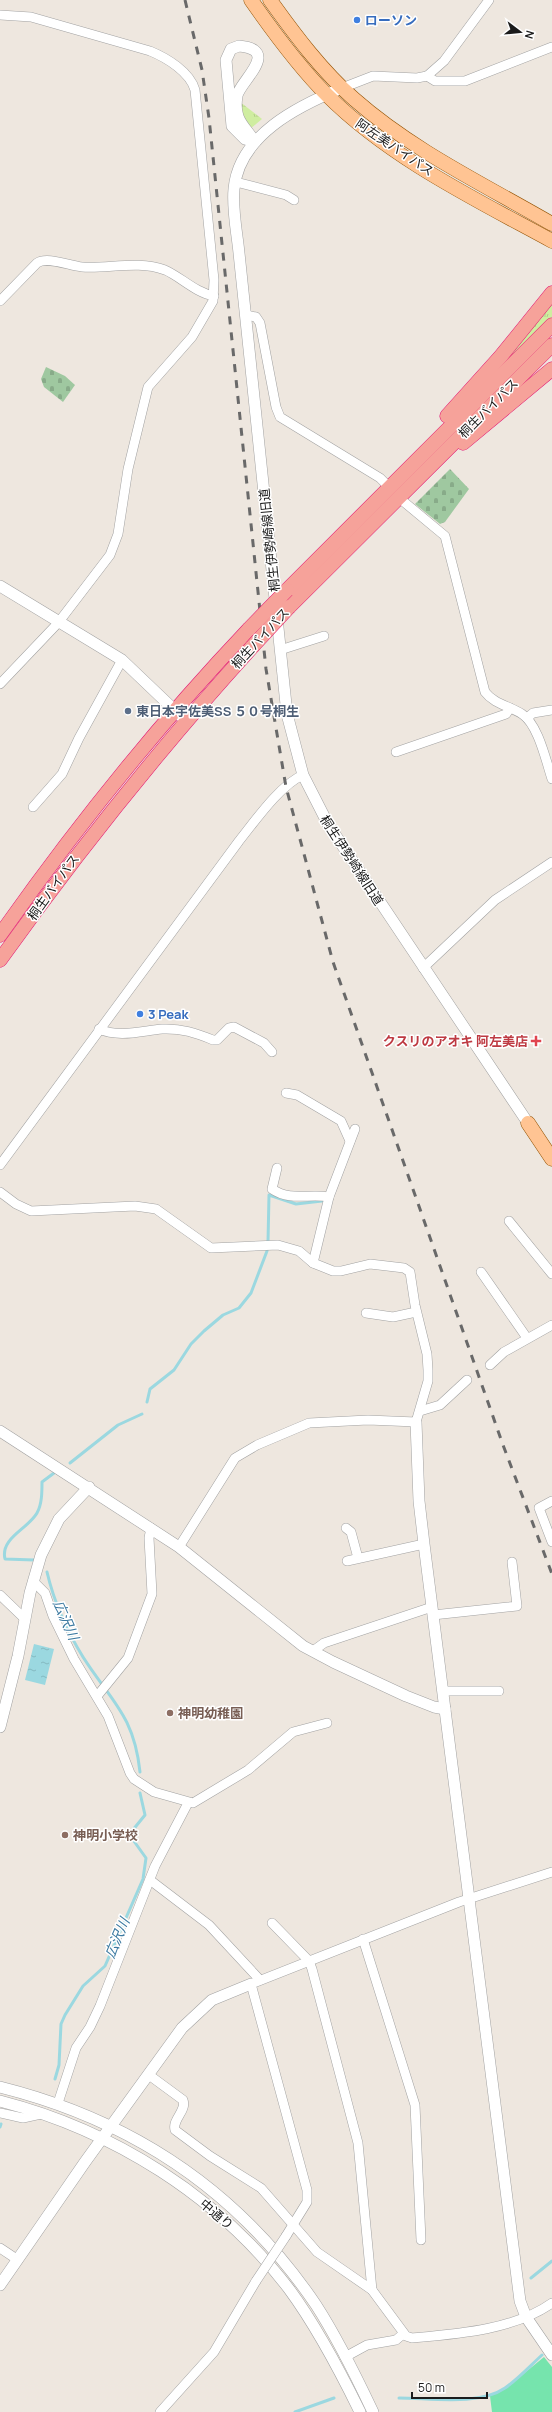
<svg xmlns="http://www.w3.org/2000/svg" width="552" height="2412" font-family="Manrope,'Noto Sans JP',sans-serif">
  <defs>
    <pattern id="grass-tufts" width="24" height="20" patternUnits="userSpaceOnUse"><rect width="24" height="20" fill="#cfeda0"/><path d="M3 7l-1-3M5 7V3M7 7l1-3M15 17l-1-3M17 17v-4M19 17l1-3" fill="none" stroke="#b1cb89"/></pattern>
    <pattern id="cemetery-stones" width="16" height="16" patternUnits="userSpaceOnUse"><rect width="16" height="16" fill="#9fc8a0"/><path d="M2 7V4a2 2 0 0 1 4 0v3zM10 15v-3a2 2 0 0 1 4 0v3z" fill="#88ab89"/></pattern>
    <pattern id="water-ripples" width="26" height="14" patternUnits="userSpaceOnUse"><rect width="26" height="14" fill="#9bd8e0"/><path d="M2 4q2-2 4 0t4 0M15 11q2-2 4 0t4 0" fill="none" stroke="#85b9c0"/></pattern>
  </defs>
  <rect width="100%" height="100%" fill="#eee7df"/>
  <g fill="url(#grass-tufts)">
    <polygon points="240,102 262,119 250,129 244,123"/>
    <polygon points="552,301 552,317 468,399"/>
  </g>
  <g fill="url(#cemetery-stones)">
    <polygon points="46,367 65,376 75,385 63,402 44,387 41,379"/>
    <polygon points="450,469 469,489 445,522 440,524 415,504"/>
  </g>
  <polygon fill="#76e4ad" points="544,2357 552,2367 552,2412 492,2412 490,2396 505,2389"/>
  <polygon fill="url(#water-ripples)" points="34,1644 54,1649 45,1685 25,1680"/>
  <g fill="none" stroke-linecap="round" stroke-linejoin="round">
    <g stroke="#9bd8e0" stroke-width="3">
      <polyline points="268,1242 269,1195 296,1204 322,1201"/>
      <polyline points="147,1402 150,1389 174,1370 191,1344 204,1331 223,1315 239,1308 251,1293 267,1251"/>
      <polyline points="70,1463 118,1425 142,1414"/>
      <path d="M34,1560L5,1559C0,1538 28,1529 37,1513C42,1504 42,1492 42,1482L54,1473"/>
      <path d="M47,1572C54,1602 67,1631 83,1657C111,1701 134,1715 140,1772"/>
      <polyline points="55,2079 59,2065 61,2024 65,2015 83,1986 105,1966 143,1879 146,1858 131,1837 132,1831 145,1815 140,1793"/>
      <polyline points="0,2127 1,2124"/>
      <polyline points="531,2278 552,2261"/>
      <path d="M399,2398C430,2398 479,2406 505,2388C518,2379 530,2366 542,2355"/>
      <polyline points="295,2412 334,2398"/>
    </g>
    <defs>
      <g id="minor">
        <path d="M0,15L31,17L150,51C167,58 190,72 195,90L214,280L213,301L192,337L148,387L128,469L118,534L110,555L58,623L0,684"/>
        <polyline points="427,76 435,81 465,81 552,47"/>
        <polyline points="342,88 373,76 417,78 427,76 444,61 489,0"/>
        <polyline points="236,182 286,195 294,200"/>
        <path d="M0,301L37,263C47,256 70,266 82,267C109,269 138,260 165,270C181,277 196,293 214,296"/>
        <polyline points="246,315 256,317 260,323 276,407 280,417 380,478 389,487"/>
        <path d="M398,497L445,536L485,692C494,704 510,706 522,714C538,724 546,761 552,779"/>
        <polyline points="280,650 324,636"/>
        <polyline points="527,718 533,713 552,710"/>
        <polyline points="396,752 506,714 510,708"/>
        <polyline points="33,807 62,774 79,738 122,660"/>
        <polyline points="423,968 495,900 552,862"/>
        <path d="M99,1029C119,1038 141,1031 162,1029C181,1028 196,1033 213,1040H217L229,1028L234,1027L264,1043L272,1052"/>
        <polyline points="286,1093 297,1095 341,1121 350,1141"/>
        <path d="M0,1165L239,841C255,821 280,785 303,775"/>
        <path d="M277,1168L272,1189C291,1202 309,1193 329,1197"/>
        <polyline points="0,1192 16,1204 31,1211 135,1206 156,1209 211,1248 278,1245 299,1251 313,1263 333,1271 341,1271 370,1264 404,1268 410,1272 415,1305 427,1354 428,1370 428,1381 416,1422 368,1420 309,1423 257,1445 235,1458 179,1547"/>
        <polyline points="509,1221 552,1274"/>
        <polyline points="313,1263 329,1197 355,1129"/>
        <polyline points="481,1272 527,1338"/>
        <polyline points="366,1313 393,1317 416,1312"/>
        <polyline points="490,1365 504,1352 552,1325"/>
        <polyline points="420,1411 440,1405 467,1380"/>
        <polyline points="552,1501 539,1508 552,1542"/>
        <polyline points="346,1528 351,1532 358,1558"/>
        <polyline points="347,1561 424,1544"/>
        <polyline points="33,1581 45,1593 53,1616 74,1659 108,1716 130,1773 134,1779 154,1792 193,1803 248,1770 293,1732 327,1723"/>
        <polyline points="0,1595 25,1619"/>
        <polyline points="433,1615 517,1606 512,1562"/>
        <polyline points="313,1651 324,1643 432,1607"/>
        <polyline points="443,1691 499,1691"/>
        <polyline points="98,1695 128,1658 152,1594 149,1538 151,1528"/>
        <polyline points="150,1880 209,1925 260,1980"/>
        <polyline points="272,1923 309,1961 312,1969 358,2143 372,2290"/>
        <polyline points="363,1939 415,2105 421,2240"/>
        <path d="M149,2075L183,2100C187,2111 172,2119 175,2130L210,2156L261,2188L317,2252L372,2290L406,2336L412,2338C457,2334 514,2330 552,2303"/>
        <polyline points="58,2103 76,2048 90,2027 100,2006 155,1866 188,1803"/>
        <polyline points="0,2113 23,2118 41,2114"/>
        <polyline points="286,2236 307,2202 307,2190 251,1984 459,1902 552,1872"/>
        <polyline points="0,2248 18,2260"/>
        <polyline points="345,2357 367,2345 396,2340 403,2334"/>
        <polyline points="160,2412 214,2352 256,2281"/>
      </g>
      <g id="tertiary">
        <path d="M239,46C282,50 239,82 237,96C233,120 244,125 255,142L245,139L232,126L226,60L231,49Z"/>
        <path d="M342,88C298,106 239,135 234,189C232,210 237,232 239,253L287,714L303,775L328,824L528,1123"/>
        <polyline points="0,586 122,660 186,721"/>
        <polyline points="416,1422 419,1501 424,1544 520,2301 526,2317 552,2355"/>
        <polyline points="0,1431 179,1547 303,1646 333,1662 406,1696 434,1707 445,1709"/>
        <polyline points="0,1727 18,1656 30,1593 41,1555 59,1519 89,1487"/>
        <path d="M0,2087C132,2120 239,2191 316,2305C338,2339 356,2376 373,2412"/>
        <path d="M0,2101C113,2130 218,2196 289,2289C317,2327 339,2369 360,2412"/>
        <polyline points="0,2285 85,2162 182,2028 212,2000 251,1984"/>
      </g>
      <g id="primary">
        <path d="M251,0C274,33 298,66 327,95C390,158 475,199 552,241"/>
        <path d="M270,0C295,35 322,71 354,99C413,151 485,185 552,224"/>
        <polyline points="528,1123 552,1159"/>
      </g>
      <g id="trunk">
        <polyline points="447,416 501,356 552,293"/>
        <polyline points="463,443 552,369"/>
        <polyline points="287,590 552,325"/>
        <polyline points="289,607 552,345"/>
        <path d="M0,935C76,827 158,725 249,629"/>
        <path d="M0,960C78,851 161,747 252,647"/>
      </g>
    </defs>
    <use href="#minor" stroke="#a2a2a2" stroke-width="10"/>
    <use href="#tertiary" stroke="#a2a2a2" stroke-width="12"/>
    <use href="#primary" stroke="#925100" stroke-width="15"/>
    <use href="#trunk" stroke="#e21673" stroke-width="15"/>
    <use href="#minor" stroke="#fff" stroke-width="9"/>
    <use href="#tertiary" stroke="#fff" stroke-width="11"/>
    <use href="#primary" stroke="#ffc493" stroke-width="14"/>
    <use href="#trunk" stroke="#f6a29a" stroke-width="14"/>
    <polyline stroke="#696969" stroke-width="3" stroke-dasharray="8 8" stroke-linecap="butt" points="185,0 202,70 209,118 266,669 286,787 333,962 503,1445 552,1574"/>
    <defs>
      <polyline id="minor-bridge" points="256,2281 286,2236"/>
      <g id="trunk-bridge">
        <polyline points="249,629 287,590"/>
        <polyline points="252,647 289,607"/>
      </g>
    </defs>
    <use href="#minor-bridge" stroke="#a2a2a2" stroke-width="10" stroke-linecap="butt"/>
    <use href="#trunk-bridge" stroke="#e21673" stroke-width="15" stroke-linecap="butt"/>
    <use href="#minor-bridge" stroke="#fff" stroke-width="9"/>
    <use href="#trunk-bridge" stroke="#f6a29a" stroke-width="14"/>
  </g>
  <g fill="#3f7fe0" stroke="#fff" stroke-width="1.5">
    <circle cx="357" cy="20" r="4"/>
    <circle cx="140" cy="1014" r="4"/>
  </g>
  <circle fill="#5c6f8a" stroke="#fff" stroke-width="1.5" cx="128" cy="711" r="4"/>
  <path fill="#e0444e" stroke="#fff" stroke-width="1.5" d="M534 1035h4v4h4v4h-4v4h-4v-4h-4v-4h4z"/>
  <g fill="#8d6e63" stroke="#fff" stroke-width="1.5">
    <circle cx="170" cy="1713" r="4"/>
    <circle cx="65" cy="1835" r="4"/>
  </g>
  <g text-anchor="middle" stroke-width="3" stroke-linejoin="round" paint-order="stroke">
    <g font-size="13" font-weight="bold" fill="#366cbe" stroke="#fff" text-anchor="start">
      <text x="365" y="25">ローソン</text>
      <text x="148" y="1019">3 Peak</text>
    </g>
    <g font-size="13" fill="#1b1b1b" stroke="#fff">
      <text transform="translate(395 147) rotate(34)" y="5">阿左美バイパス</text>
      <text transform="translate(488 408) rotate(-45)" y="5">桐生バイパス</text>
      <text transform="translate(269 540) rotate(-96)" y="5">桐生伊勢崎線旧道</text>
      <text transform="translate(260 638) rotate(-47)" y="5">桐生バイパス</text>
      <text transform="translate(352 860) rotate(57)" y="5">桐生伊勢崎線旧道</text>
      <text transform="translate(53 887) rotate(-54)" y="5">桐生バイパス</text>
      <text transform="translate(217 2214) rotate(40)" y="5">中通り</text>
    </g>
    <g font-size="13" font-weight="bold" fill="#4e5e75" stroke="#fff" text-anchor="start">
      <text x="136" y="716">東日本宇佐美SS ５０号桐生</text>
    </g>
    <g font-size="13" font-weight="bold" fill="#be3a42" stroke="#fff" text-anchor="end">
      <text x="528" y="1046">クスリのアオキ 阿左美店</text>
    </g>
    <g font-size="13" font-weight="bold" fill="#785e54" stroke="#fff" text-anchor="start">
      <text x="178" y="1718">神明幼稚園</text>
      <text x="73" y="1840">神明小学校</text>
    </g>
    <g font-size="14" font-style="italic" fill="#3c7aa1" stroke="#fff">
      <text transform="translate(66 1620) rotate(66)" y="5">広沢川</text>
      <text transform="translate(117 1938) rotate(-67)" y="5">広沢川</text>
    </g>
  </g>
  <g transform="translate(520 32) rotate(106)" stroke="#ffffff" stroke-width="3" paint-order="stroke">
  <path d="M0-3L7 15L0 10L-7 15Z" fill="#1b1b1b"/>
  <text y="-6" font-size="11" font-weight="bold" text-anchor="middle" fill="#1b1b1b">N</text>
  </g>
  <path d="M412 2392v6h75v-6" fill="none" stroke="#1b1b1b" stroke-width="2"/>
  <text x="418" y="2392" font-size="12" fill="#1b1b1b" stroke="#ffffff" stroke-width="3" paint-order="stroke">50 m</text>
</svg>
